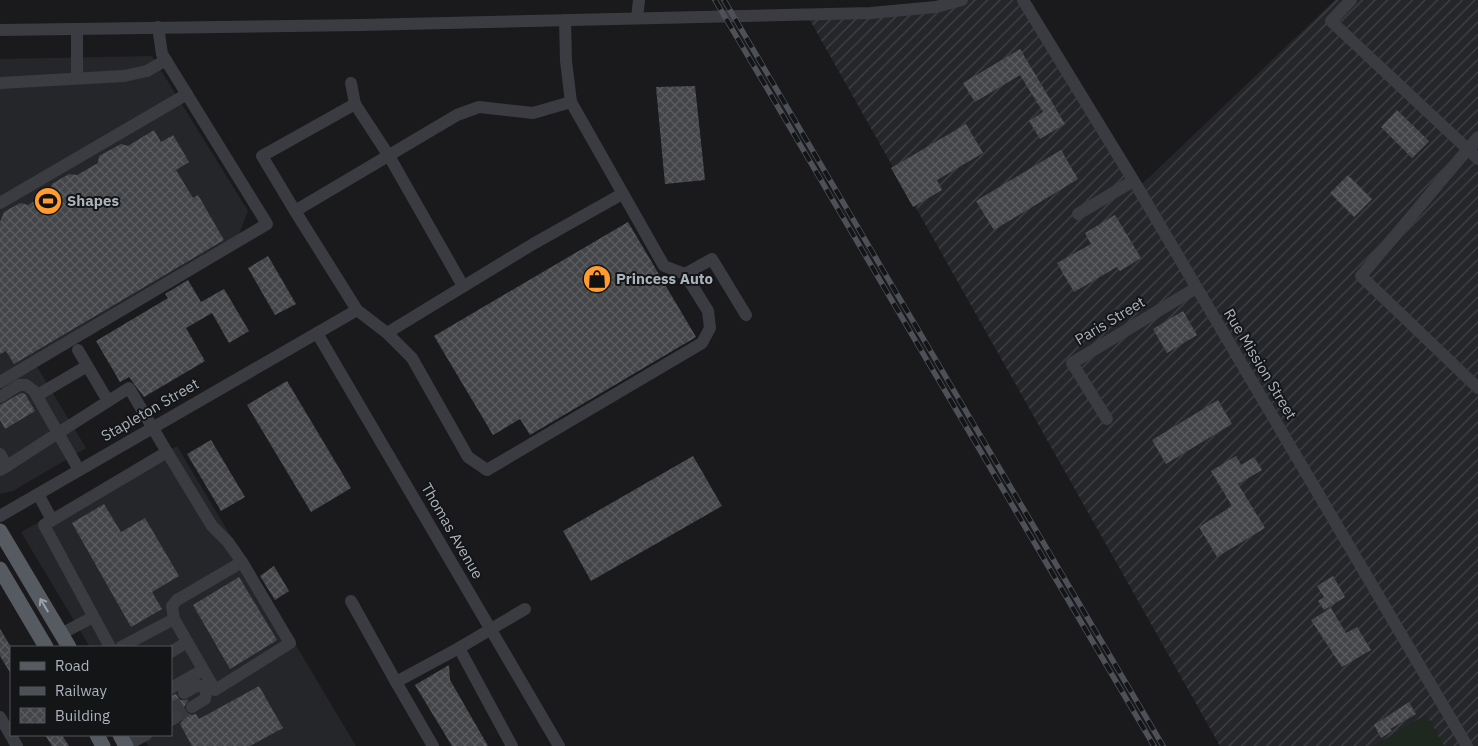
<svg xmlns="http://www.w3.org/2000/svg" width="1478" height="746" font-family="'IBM Plex Sans',sans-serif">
  <defs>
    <pattern id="industrial-furrows" width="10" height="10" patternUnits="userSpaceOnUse" patternTransform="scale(1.25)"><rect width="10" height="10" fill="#252629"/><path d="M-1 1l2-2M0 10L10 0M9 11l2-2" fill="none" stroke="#424346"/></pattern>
    <pattern id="building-cross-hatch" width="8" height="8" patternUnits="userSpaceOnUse" patternTransform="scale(1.25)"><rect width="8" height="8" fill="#434549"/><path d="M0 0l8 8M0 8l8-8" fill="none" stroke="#5b5d61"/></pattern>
  </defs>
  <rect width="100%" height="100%" fill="#1a1a1c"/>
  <g fill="#252629">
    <polygon points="152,56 248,211 237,239 33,360 86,448 13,491 0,494 0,59"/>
    <polygon points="177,446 356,746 148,746 142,735 171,735 171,647 90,647 21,532"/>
  </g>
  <polygon fill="url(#industrial-furrows)" points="962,0 1023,0 1138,188 1335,0 1478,0 1478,746 1444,746 1426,715 1374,746 1220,746 807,15"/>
  <polygon fill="#1f281f" points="1426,715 1444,746 1374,746"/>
  <g fill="url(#building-cross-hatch)">
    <polygon points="1020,49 1065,124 1040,139 1029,121 1043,112 1020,75 975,102 963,83"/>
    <polygon points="695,86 705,180 665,184 656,87"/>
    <polygon points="1397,110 1429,141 1412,158 1381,127"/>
    <polygon points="966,124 983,153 937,180 942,190 913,207 891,168"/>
    <polygon points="154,130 161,142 173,135 189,162 176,170 193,198 198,195 224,240 14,364 6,351 0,354 0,222 4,212 20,203 28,205 49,192 52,184 69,174 77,175 98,163 99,156 121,144 128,146"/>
    <polygon points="1061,150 1078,179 994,230 976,201"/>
    <polygon points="1348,175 1372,199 1354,217 1330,193"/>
    <polygon points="1115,215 1141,258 1120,271 1117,267 1074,292 1057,263 1091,244 1085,233"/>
    <polygon points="628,222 696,337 530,435 520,419 493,435 434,336"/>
    <polygon points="268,256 296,304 275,315 248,268"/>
    <polygon points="188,280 201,302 224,289 249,331 229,343 212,313 186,328 205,361 144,397 129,377 120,382 96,341 168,298 165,294"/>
    <polygon points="1183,311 1197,335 1167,353 1153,329"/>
    <polygon points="287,381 351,488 311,512 247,405"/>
    <polygon points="21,393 25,394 35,411 5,429 0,420 0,405"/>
    <polygon points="1218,400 1232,424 1166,464 1152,440"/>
    <polygon points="211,440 245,497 221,511 187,454"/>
    <polygon points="693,456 722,506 591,581 563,531"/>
    <polygon points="1236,456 1241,465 1254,457 1262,470 1238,484 1265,528 1217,557 1199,527 1232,506 1211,471"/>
    <polygon points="104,504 121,532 145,518 179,576 152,592 162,609 131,627 72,523"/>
    <polygon points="274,566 289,591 275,600 260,576"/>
    <polygon points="1333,576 1345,597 1324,610 1318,601 1324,597 1317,586"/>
    <polygon points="239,577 277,640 230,669 193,605"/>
    <polygon points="1331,608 1346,633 1357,627 1371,650 1342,667 1311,620"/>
    <polygon points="0,629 11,647 11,674 0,656"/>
    <polygon points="449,665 450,680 488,746 452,746 415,685"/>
    <polygon points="259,686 283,728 250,746 192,746 180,724 183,720 183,713 176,709 171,710 171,696 176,694 180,700 188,700 184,707 185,712 192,715 196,714 199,719"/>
    <polygon points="1409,702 1416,714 1390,729 1392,731 1381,738 1374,725"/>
    <polygon points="45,735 62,735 69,746 52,746"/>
  </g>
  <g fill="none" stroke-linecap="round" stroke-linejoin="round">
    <g stroke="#37393c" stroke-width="12" stroke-dasharray="12 6" stroke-linecap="butt">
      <polyline points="171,709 188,700"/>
      <polyline points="176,717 192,707"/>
    </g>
    <g stroke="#3a3c42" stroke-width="12">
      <polyline points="1023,0 1138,188 1467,746"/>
      <polyline points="1351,0 1331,21 1478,159"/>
      <polyline points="637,18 639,0"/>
      <polyline points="77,29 77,78"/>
      <polyline points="0,30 361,25 871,13 936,7 962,0"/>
      <polyline points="0,83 124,76 147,71 166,60"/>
      <polyline points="351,83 355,104"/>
      <polyline points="571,102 664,266 685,274"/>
      <polyline points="1478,137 1361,276 1478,388"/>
      <polyline points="0,203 187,94"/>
      <polyline points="295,211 357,310 387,333 412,358 468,457 487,470 702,343 710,328 708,311 685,274 712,259 746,315"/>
      <polyline points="1078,214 1133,181"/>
      <polyline points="463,286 389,156 355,104 262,156 295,211 457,115 479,107 533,113 571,102 566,61 565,20"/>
      <polyline points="317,333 559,746"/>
      <polyline points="387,333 533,244 622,194"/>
      <polyline points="78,350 108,401"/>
      <polyline points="0,382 267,224 162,54 158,27"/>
      <polyline points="43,392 87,366"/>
      <polyline points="0,397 19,385 26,385 34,391 58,433 129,388 167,452"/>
      <polyline points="1107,419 1072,363 1196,288"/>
      <polyline points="0,454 7,466 0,470"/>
      <polyline points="7,466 58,433 79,470"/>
      <polyline points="38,494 52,520"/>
      <polyline points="0,516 357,310"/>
      <polygon points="242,562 290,643 215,690 174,619 172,606 177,600"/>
      <polyline points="351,601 396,682"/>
      <polyline points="61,634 93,617"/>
      <polyline points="110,647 44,525 167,452 212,526 228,542 242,562"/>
      <polyline points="121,647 174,619"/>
      <polyline points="171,652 187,642"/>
      <polyline points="171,688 203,670"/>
      <polyline points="184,693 198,685 207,689 205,699 192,707"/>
      <polyline points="0,717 17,746"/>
      <polyline points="171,720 176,717"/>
      <polyline points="126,745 146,735"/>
      <polyline points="433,746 396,682 459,648"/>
      <polyline points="512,746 459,648 525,609"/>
    </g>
    <g stroke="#565a61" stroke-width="15">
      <polyline points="0,531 69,647"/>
      <polyline points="0,569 46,647"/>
      <polyline points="97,735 103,746"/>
      <polyline points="120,735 126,746"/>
    </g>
    <defs>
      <g id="rail">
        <polyline points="715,0 1154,746"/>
        <polyline points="724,0 1163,746"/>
      </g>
    </defs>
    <use href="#rail" stroke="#4d5157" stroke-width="5.5"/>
    <use href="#rail" stroke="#141517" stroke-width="4" stroke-dasharray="11" stroke-linecap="butt"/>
  </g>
  <defs><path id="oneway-shaft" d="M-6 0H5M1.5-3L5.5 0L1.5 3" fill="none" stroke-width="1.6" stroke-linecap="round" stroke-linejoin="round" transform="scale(1.25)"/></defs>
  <use stroke="#9aa1ab" href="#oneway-shaft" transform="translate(44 605) rotate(-121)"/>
  <defs>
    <symbol id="stadium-disc" viewBox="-11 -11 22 22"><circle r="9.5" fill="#ff9b2f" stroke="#141517"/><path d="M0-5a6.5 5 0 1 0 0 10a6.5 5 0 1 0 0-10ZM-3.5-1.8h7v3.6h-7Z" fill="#111"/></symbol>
    <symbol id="shop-disc" viewBox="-11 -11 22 22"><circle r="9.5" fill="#ff9b2f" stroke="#141517"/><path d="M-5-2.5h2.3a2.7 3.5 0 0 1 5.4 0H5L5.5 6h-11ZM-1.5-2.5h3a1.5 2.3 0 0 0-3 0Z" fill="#111"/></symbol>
  </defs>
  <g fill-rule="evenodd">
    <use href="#stadium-disc" x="32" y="185" width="32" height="32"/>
    <use href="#shop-disc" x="581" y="263" width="32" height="32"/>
  </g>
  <g text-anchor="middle" stroke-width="4" stroke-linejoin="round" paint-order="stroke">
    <g font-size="15" font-weight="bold" fill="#abb3bd" stroke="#141517" text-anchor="start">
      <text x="67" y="206">Shapes</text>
      <text x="616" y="284">Princess Auto</text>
    </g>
    <g font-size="15" fill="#abb3bd" stroke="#141517">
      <text transform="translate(1110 321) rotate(-31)" y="5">Paris Street</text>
      <text transform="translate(1260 364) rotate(59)" y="5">Rue Mission Street</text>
      <text transform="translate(150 410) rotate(-30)" y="5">Stapleton Street</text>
      <text transform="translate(452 531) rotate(60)" y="5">Thomas Avenue</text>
    </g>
  </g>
  <rect x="10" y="646" width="162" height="90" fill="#141517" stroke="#505459"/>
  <rect x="20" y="662" width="25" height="8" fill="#565a61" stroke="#505459"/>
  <text x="55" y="671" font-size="15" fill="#abb3bd">Road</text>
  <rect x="20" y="687" width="25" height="8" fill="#4d5157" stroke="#505459"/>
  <text x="55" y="696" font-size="15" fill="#abb3bd">Railway</text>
  <rect x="20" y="708" width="25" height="15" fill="url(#building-cross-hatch)" stroke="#505459"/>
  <text x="55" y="721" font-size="15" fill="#abb3bd">Building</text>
</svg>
